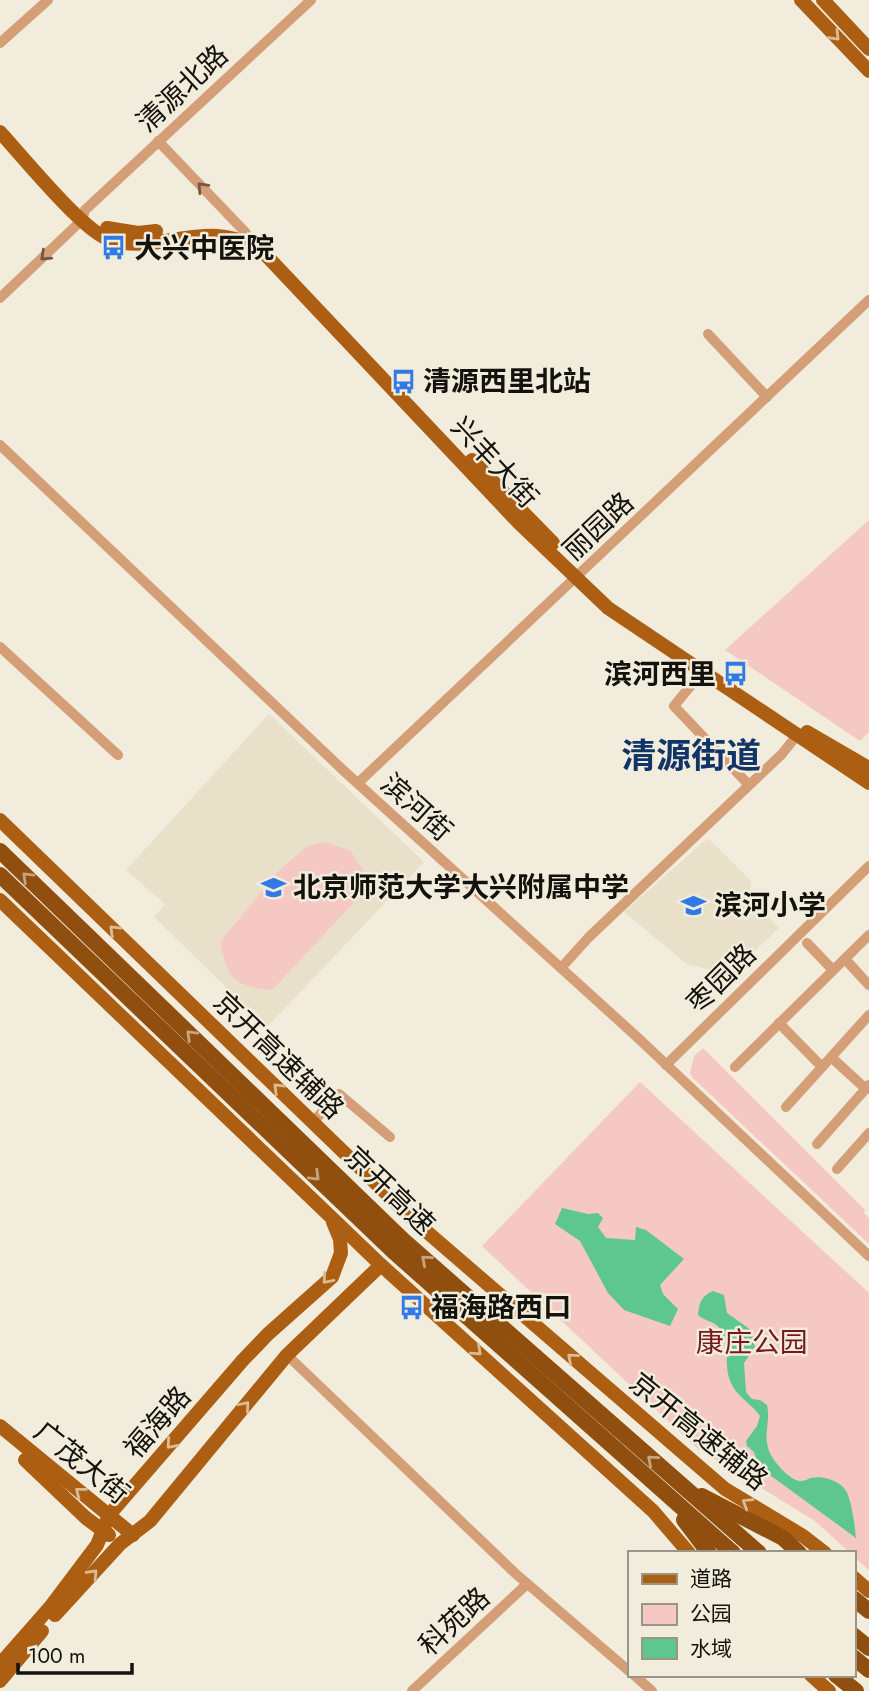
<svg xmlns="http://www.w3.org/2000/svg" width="869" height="1691" font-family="Jost,'Noto Sans SC',sans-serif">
  <rect width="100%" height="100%" fill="#f1ecdc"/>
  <g fill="#e8e0c9">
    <polygon points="269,714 424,862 267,1027 154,917 165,904 126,870"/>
    <polygon points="708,838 751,881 749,898 779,928 725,980 714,971 687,964 624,912"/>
  </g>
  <g fill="#f5c8c4">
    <polygon points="869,520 869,732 860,741 725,650"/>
    <path d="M324,842L350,850L363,870L361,895L272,990C234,986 228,980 220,942L281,868L308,846Z"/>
    <polygon points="703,1048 865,1210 864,1213 869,1218 869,1244 693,1078 690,1073 694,1056"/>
    <polygon points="640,1082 869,1293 869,1570 853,1556 853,1553 850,1553 815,1521 698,1449 482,1246"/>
  </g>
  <g fill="#5dc78f">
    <polygon points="562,1208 588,1214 598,1213 603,1218 598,1227 606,1238 635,1240 636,1227 646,1230 684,1259 660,1285 663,1294 678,1309 670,1326 624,1310 608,1293 580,1241 555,1224"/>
    <path d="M713,1291L724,1295L727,1313L751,1330L755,1347L744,1363L746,1392L752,1399L760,1400L767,1405C771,1422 762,1436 770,1453C774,1462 790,1481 801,1481C805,1481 807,1479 811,1478C824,1475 844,1482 848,1495C852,1505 855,1527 856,1538L759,1467L754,1452L747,1446L746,1441L757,1426L760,1416C752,1404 737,1397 731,1383C723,1366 731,1345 720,1329C715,1321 704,1321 698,1315C699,1303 701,1296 713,1291Z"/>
  </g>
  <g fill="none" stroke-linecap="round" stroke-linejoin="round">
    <g stroke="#d49e76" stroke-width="10">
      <polyline points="0,43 48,0"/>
      <polyline points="158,141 246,233"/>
      <polyline points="0,298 82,220 85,210 311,0"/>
      <polyline points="708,334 767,397"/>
      <polyline points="0,445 344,771 637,1037 869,1256"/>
      <polyline points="0,647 118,755"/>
      <polyline points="702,672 674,706 748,784"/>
      <polyline points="358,783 869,300"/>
      <polyline points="807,943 833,970"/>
      <polyline points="845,959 869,985"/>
      <polyline points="561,968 589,937 782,754 797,735"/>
      <polyline points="779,1023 822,1067"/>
      <polyline points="831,1057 866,1089"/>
      <polyline points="666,1065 869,866"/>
      <polyline points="735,1067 869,935"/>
      <polyline points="786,1107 869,1015"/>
      <polyline points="313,1122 339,1094 390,1137"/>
      <polyline points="817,1144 869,1085"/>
      <polyline points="837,1169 869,1133"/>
      <polyline points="287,1355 516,1574 629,1671"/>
      <polyline points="634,1675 652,1691"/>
      <polyline points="412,1691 527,1584"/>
    </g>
    <g stroke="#ac5f13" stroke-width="14">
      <polyline points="801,0 869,71"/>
      <polyline points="823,0 869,49"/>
      <path d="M0,132C22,156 80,227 106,238C158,259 207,213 263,252L519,523L608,608L869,783"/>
      <polyline points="107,228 138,233 156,231"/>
      <polyline points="472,460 553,543"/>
      <polyline points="807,732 869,768"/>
      <polyline points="0,820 419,1225 725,1489 803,1536 825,1553"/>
      <polyline points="0,900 381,1265 653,1511 689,1553"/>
      <polyline points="0,1426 133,1535"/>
      <polyline points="25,1460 86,1518 109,1535"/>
      <polyline points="853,1577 869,1591"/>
      <polyline points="55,1615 120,1544 150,1521 287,1355 381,1265"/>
      <polyline points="0,1664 51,1606 97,1545 109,1515 243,1360 268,1334 332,1277 341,1253 340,1239 333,1222"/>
      <polyline points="811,1675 829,1691"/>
      <polyline points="0,1681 42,1631"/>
    </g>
    <g stroke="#904f0e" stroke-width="16">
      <polyline points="0,851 403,1240 759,1553"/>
      <polyline points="0,875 393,1251 733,1553"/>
      <polyline points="702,1496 783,1538 799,1553"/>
      <polyline points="684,1520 709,1553"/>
      <polyline points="853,1598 869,1611"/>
      <polyline points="853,1635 869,1648"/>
      <polyline points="853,1657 869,1670"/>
      <polyline points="836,1675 856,1691"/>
    </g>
  </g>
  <defs><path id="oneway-chevron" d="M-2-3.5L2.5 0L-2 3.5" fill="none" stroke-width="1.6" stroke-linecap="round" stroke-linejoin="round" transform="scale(1.75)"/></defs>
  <g stroke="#d9bb96">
    <use href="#oneway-chevron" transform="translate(835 36) rotate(46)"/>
    <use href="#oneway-chevron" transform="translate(114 930) rotate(-136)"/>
    <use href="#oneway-chevron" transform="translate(278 1088) rotate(-136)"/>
    <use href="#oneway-chevron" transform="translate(327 1279) rotate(131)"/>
    <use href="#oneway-chevron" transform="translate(477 1351) rotate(42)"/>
    <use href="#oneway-chevron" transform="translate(572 1358) rotate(-139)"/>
    <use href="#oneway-chevron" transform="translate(245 1406) rotate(-50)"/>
    <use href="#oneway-chevron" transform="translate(171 1444) rotate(131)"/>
    <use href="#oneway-chevron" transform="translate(80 1492) rotate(-142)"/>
    <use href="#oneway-chevron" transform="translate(747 1503) rotate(-148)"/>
    <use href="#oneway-chevron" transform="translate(93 1574) rotate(-47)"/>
  </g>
  <g stroke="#745842">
    <use href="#oneway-chevron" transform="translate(202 187) rotate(-133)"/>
    <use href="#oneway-chevron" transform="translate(45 256) rotate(137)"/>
  </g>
  <g stroke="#c5a57f">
    <use href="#oneway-chevron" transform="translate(27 877) rotate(-136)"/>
    <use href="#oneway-chevron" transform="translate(191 1035) rotate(-136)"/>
    <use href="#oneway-chevron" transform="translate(315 1176) rotate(44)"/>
    <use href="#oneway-chevron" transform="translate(426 1260) rotate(-139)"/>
    <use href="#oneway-chevron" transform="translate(652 1460) rotate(-139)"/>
  </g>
  <defs>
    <symbol id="bus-bare" viewBox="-9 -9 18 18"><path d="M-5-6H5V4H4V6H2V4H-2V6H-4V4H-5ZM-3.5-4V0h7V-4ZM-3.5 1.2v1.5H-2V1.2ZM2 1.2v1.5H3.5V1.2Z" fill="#307ae6" stroke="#f1ecdc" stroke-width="2.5" paint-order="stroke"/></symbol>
    <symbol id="school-bare" viewBox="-9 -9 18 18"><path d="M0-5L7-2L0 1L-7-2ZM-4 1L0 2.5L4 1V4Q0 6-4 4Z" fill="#307ae6" stroke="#f1ecdc" stroke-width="2.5" paint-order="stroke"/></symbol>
  </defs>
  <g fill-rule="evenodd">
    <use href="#bus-bare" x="96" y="230" width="35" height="35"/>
    <use href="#bus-bare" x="386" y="364" width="35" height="35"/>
    <use href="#bus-bare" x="718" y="656" width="35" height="35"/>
    <use href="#school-bare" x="256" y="870" width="35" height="35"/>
    <use href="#school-bare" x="676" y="888" width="35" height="35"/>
    <use href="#bus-bare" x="394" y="1290" width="35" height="35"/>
  </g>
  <g text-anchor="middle" stroke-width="5" stroke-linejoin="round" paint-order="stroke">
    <g font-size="28" fill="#14120d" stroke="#f1ecdc">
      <text transform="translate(182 88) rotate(-43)" y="10">清源北路</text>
      <text transform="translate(495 462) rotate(47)" y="10">兴丰大街</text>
      <text transform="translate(598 526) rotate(-43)" y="10">丽园路</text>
      <text transform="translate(417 807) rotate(42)" y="10">滨河街</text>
      <text transform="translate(721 978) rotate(-45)" y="10">枣园路</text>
      <text transform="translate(279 1055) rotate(44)" y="10">京开高速辅路</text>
      <text transform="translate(390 1190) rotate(44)" y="10">京开高速</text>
      <text transform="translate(157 1422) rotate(-49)" y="10">福海路</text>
      <text transform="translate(699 1431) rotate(39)" y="10">京开高速辅路</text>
      <text transform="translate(82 1462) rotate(39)" y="10">广茂大街</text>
      <text transform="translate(454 1621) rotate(-43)" y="10">科苑路</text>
    </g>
    <g font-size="28" font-weight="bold" fill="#14120d" stroke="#f1ecdc" text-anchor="start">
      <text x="134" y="258">大兴中医院</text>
      <text x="423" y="391">清源西里北站</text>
      <text x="716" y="684" text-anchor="end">滨河西里</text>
      <text x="293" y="897">北京师范大学大兴附属中学</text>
      <text x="714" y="915">滨河小学</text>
      <text x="431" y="1317">福海路西口</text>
    </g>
    <g font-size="28" fill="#76191c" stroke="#f1ecdc">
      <text x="752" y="1352">康庄公园</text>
    </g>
    <g font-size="35" font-weight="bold" fill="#123569" stroke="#f1ecdc">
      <text x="691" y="768">清源街道</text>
    </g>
  </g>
  <rect x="628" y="1551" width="228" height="126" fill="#f1ecdc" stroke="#999589" stroke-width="2"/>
  <rect x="642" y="1574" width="35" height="10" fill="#ac5f13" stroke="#999589" stroke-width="2"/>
  <text x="690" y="1586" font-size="21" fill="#14120d">道路</text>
  <rect x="642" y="1604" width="35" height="21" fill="#f5c8c4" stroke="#999589" stroke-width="2"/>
  <text x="690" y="1621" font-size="21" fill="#14120d">公园</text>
  <rect x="642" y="1638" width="35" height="21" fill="#5dc78f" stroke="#999589" stroke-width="2"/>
  <text x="690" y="1656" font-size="21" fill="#14120d">水域</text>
  <path d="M18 1663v10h114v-10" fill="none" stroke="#14120d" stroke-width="3.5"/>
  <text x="28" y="1663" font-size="21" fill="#14120d" stroke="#f1ecdc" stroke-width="5" paint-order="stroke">100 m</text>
</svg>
